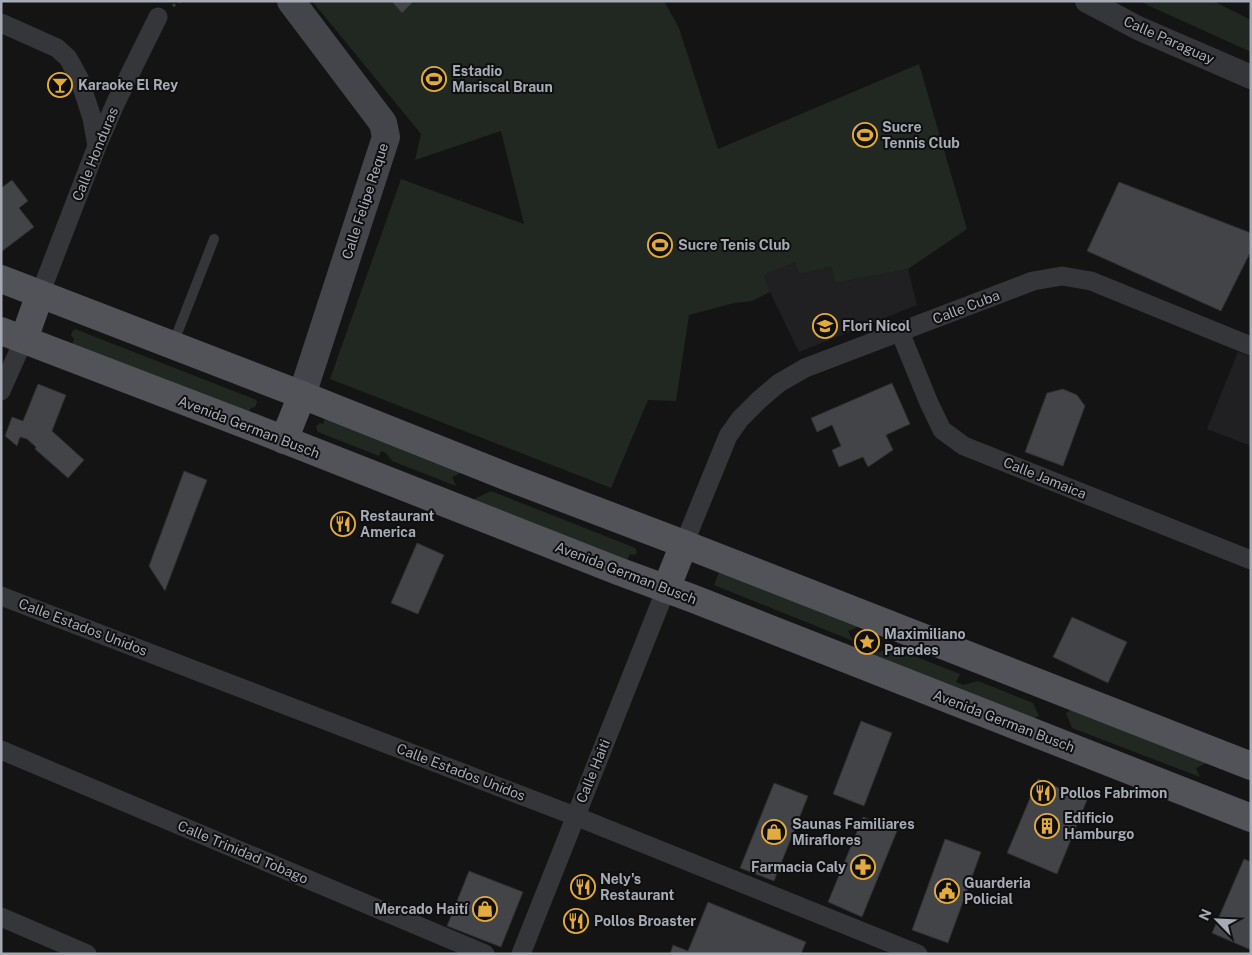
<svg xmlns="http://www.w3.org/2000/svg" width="1252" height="955" font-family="'Public Sans',sans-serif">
  <rect width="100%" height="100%" fill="#141415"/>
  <g fill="#202022">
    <polygon points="795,262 799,274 833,267 837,283 908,269 917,305 799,352 770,292 764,275"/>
    <polygon points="1238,352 1251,357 1251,446 1207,429"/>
  </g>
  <g fill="#202821">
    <polygon points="312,1 664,1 679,28 718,149 919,64 967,229 908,269 836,283 832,267 799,274 795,262 764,275 770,292 752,301 734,303 689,315 676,401 648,400 611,488 330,379 401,179 524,224 501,131 415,160 421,134"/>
    <polygon points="1142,1 1213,1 1251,20 1251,52 1145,4"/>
    <polygon points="75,329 254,399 256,400 257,402 255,407 251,408 249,412 72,345 74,339 71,335 72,332"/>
    <polygon points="325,418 463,472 452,477 456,486 392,461 386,453 381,451 379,456 318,432 317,430 316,426 320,423 323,424"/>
    <polygon points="491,491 633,547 636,549 637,553 634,555 630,554 627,560 472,500"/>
    <polygon points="719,572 858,627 848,631 853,641 714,585"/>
    <polygon points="891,647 960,674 956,682 963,685 978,681 1033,703 1039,716 1032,719 870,656"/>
    <polygon points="1071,710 1206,763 1196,768 1200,777 1072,728 1066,713"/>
  </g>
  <g fill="#434448" stroke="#2e2e31">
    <polygon points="391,1 413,1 413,2 402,13"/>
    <polygon points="12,180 28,201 19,208 34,227 1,252 1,188"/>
    <polygon points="1119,182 1251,233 1251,251 1221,311 1087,251"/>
    <polygon points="892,383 910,424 886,435 893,450 868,467 863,457 839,467 832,450 841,446 832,425 817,432 811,418"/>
    <polygon points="38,384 66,395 52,431 84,460 68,478 35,449 36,447 27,439 20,437 17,446 5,436 12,417 23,421"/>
    <polygon points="1063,389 1077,395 1085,406 1063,466 1025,452 1047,393"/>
    <polygon points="184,471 207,480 165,591 149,566"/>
    <polygon points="417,543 444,555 418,614 391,603"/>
    <polygon points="1072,617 1127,642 1108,683 1053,657"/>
    <polygon points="861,721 892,733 864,806 833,794"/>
    <polygon points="1038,779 1087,800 1057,874 1007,853"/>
    <polygon points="774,783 808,796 774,881 740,868"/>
    <polygon points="863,817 897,831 862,917 828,902"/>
    <polygon points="945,839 981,852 948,943 912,930"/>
    <polygon points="1244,859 1251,862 1251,950 1212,933"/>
    <polygon points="469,871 523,892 501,947 447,926"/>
    <polygon points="708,902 806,942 801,954 670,954 673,945 688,951"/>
  </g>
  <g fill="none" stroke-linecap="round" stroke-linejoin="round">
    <polyline stroke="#3b3d41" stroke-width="3" stroke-dasharray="2.5 4" stroke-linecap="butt" points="173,6 180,1"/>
    <polyline stroke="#35363a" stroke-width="10" points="173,344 214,239"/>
    <g stroke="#35363a" stroke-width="19">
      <polyline points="1,23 57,48 68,58 79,78 92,118 97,146"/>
      <polyline points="40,294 97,146 116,102 158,17"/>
      <polyline points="900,332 929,403 942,430 964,446 1251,560"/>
      <polyline points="1,391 24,339"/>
      <polyline points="684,544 728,436 740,419 759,400 779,383 805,368 1033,281 1062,276 1091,281 1251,346"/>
      <polyline points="1,596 575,816 918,954"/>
      <polyline points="1,750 485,954"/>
      <polyline points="1,917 87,954"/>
      <polyline points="521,954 666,589"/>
    </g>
    <polyline stroke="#35363a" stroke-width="24" points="1087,1 1138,28 1251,77"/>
    <polyline stroke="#43454a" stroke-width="28" points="291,1 383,123 386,137 302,395"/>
    <g stroke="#515359" stroke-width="28">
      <polyline points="1,279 302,395 513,479 684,544 1251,766"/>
      <polyline points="1,331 257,429 618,571 694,599 1251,818"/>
      <polyline points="24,339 40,294"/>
      <polyline points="284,440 302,395"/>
      <polyline points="666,589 684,544"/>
    </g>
  </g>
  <defs>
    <symbol id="stadium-ring" viewBox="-11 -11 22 22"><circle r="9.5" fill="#0f0f10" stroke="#e3ab3e" stroke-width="1.5"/><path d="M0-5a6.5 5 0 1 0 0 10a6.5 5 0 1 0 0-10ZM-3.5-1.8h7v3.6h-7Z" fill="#e3ab3e"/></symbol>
    <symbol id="bar-ring" viewBox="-11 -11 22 22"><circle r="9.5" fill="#0f0f10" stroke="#e3ab3e" stroke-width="1.5"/><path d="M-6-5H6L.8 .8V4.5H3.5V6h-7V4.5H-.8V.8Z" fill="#e3ab3e"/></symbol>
    <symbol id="school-ring" viewBox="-11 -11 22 22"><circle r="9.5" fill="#0f0f10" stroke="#e3ab3e" stroke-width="1.5"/><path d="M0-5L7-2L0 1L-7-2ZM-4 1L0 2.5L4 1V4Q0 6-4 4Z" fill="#e3ab3e"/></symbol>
    <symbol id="restaurant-ring" viewBox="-11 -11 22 22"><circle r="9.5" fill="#0f0f10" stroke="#e3ab3e" stroke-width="1.5"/><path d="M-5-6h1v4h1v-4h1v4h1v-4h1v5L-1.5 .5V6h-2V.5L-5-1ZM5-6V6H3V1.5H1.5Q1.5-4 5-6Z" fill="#e3ab3e"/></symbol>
    <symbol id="sight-ring" viewBox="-11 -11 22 22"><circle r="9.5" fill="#0f0f10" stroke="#e3ab3e" stroke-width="1.5"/><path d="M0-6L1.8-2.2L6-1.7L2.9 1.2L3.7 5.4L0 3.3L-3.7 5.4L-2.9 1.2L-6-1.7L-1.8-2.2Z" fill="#e3ab3e"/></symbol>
    <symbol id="building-ring" viewBox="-11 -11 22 22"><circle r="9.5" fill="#0f0f10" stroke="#e3ab3e" stroke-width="1.5"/><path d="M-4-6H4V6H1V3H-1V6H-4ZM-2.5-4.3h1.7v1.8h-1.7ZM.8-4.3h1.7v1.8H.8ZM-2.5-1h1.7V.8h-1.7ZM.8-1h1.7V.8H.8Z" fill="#e3ab3e"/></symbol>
    <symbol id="shop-ring" viewBox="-11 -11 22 22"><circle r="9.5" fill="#0f0f10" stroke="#e3ab3e" stroke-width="1.5"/><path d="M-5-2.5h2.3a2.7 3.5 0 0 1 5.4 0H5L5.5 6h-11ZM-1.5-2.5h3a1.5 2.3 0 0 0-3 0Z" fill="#e3ab3e"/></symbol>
    <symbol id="pharmacy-ring" viewBox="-11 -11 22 22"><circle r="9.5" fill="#0f0f10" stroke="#e3ab3e" stroke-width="1.5"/><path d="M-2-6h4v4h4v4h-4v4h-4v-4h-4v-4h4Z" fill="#e3ab3e"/></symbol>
    <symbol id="civic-ring" viewBox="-11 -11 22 22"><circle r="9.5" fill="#0f0f10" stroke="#e3ab3e" stroke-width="1.5"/><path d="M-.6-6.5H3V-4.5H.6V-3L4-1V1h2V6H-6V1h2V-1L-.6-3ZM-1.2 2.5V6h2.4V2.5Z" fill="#e3ab3e"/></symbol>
  </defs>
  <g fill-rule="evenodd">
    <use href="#stadium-ring" x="420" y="65" width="28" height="28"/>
    <use href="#bar-ring" x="46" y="71" width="28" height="28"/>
    <use href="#stadium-ring" x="851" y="121" width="28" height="28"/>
    <use href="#stadium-ring" x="646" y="231" width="28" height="28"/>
    <use href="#school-ring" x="811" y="312" width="28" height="28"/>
    <use href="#restaurant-ring" x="329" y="510" width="28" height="28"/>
    <use href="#sight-ring" x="853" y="628" width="28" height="28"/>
    <use href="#restaurant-ring" x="1029" y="779" width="28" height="28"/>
    <use href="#building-ring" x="1033" y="812" width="28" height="28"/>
    <use href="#shop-ring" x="760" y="818" width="28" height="28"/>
    <use href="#pharmacy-ring" x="849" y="853" width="28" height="28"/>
    <use href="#restaurant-ring" x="569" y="873" width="28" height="28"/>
    <use href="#civic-ring" x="933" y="877" width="28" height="28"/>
    <use href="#shop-ring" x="471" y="895" width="28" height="28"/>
    <use href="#restaurant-ring" x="562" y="907" width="28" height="28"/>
  </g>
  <g text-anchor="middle" stroke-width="4" stroke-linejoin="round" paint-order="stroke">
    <g font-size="14" fill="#a7abb5" stroke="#0f0f10">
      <text transform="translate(1169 40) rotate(24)" y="5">Calle Paraguay</text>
      <text transform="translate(95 154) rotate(-68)" y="5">Calle Honduras</text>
      <text transform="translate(365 201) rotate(-72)" y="5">Calle Felipe Reque</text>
      <text transform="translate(966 307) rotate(-21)" y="5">Calle Cuba</text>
      <text transform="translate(249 427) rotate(21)" y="5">Avenida German Busch</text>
      <text transform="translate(1045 478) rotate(22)" y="5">Calle Jamaica</text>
      <text transform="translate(626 573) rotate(21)" y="5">Avenida German Busch</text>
      <text transform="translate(83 627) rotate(21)" y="5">Calle Estados Unidos</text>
      <text transform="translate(1004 721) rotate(21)" y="5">Avenida German Busch</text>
      <text transform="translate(593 771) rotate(-68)" y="5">Calle Haiti</text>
      <text transform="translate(461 772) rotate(21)" y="5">Calle Estados Unidos</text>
      <text transform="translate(243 852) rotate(23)" y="5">Calle Trinidad Tobago</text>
    </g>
    <g font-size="14" font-weight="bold" fill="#a7abb5" stroke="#0f0f10" text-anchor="start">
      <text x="452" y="76">Estadio<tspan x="452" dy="16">Mariscal Braun</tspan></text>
      <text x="78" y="90">Karaoke El Rey</text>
      <text x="882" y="132">Sucre<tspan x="882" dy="16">Tennis Club</tspan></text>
      <text x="678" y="250">Sucre Tenis Club</text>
      <text x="842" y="331">Flori Nicol</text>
      <text x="360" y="521">Restaurant<tspan x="360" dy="16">America</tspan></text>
      <text x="884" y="639">Maximiliano<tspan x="884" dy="16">Paredes</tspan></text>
      <text x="1060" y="798">Pollos Fabrimon</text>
      <text x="1064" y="823">Edificio<tspan x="1064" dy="16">Hamburgo</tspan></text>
      <text x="792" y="829">Saunas Familiares<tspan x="792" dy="16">Miraflores</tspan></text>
      <text x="846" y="872" text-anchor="end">Farmacia Caly</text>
      <text x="600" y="884">Nely's<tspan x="600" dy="16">Restaurant</tspan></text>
      <text x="964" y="888">Guarderia<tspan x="964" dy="16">Policial</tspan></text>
      <text x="468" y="914" text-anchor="end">Mercado Haití</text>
      <text x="594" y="926">Pollos Broaster</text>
    </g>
  </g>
  <rect width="1252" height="955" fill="none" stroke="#a7abb5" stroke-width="5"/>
  <g transform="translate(1217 920) rotate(294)" stroke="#0f0f10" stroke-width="4" paint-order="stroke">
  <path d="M0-4L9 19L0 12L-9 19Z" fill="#a7abb5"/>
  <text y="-8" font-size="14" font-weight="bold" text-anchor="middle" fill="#a7abb5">N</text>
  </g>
</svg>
